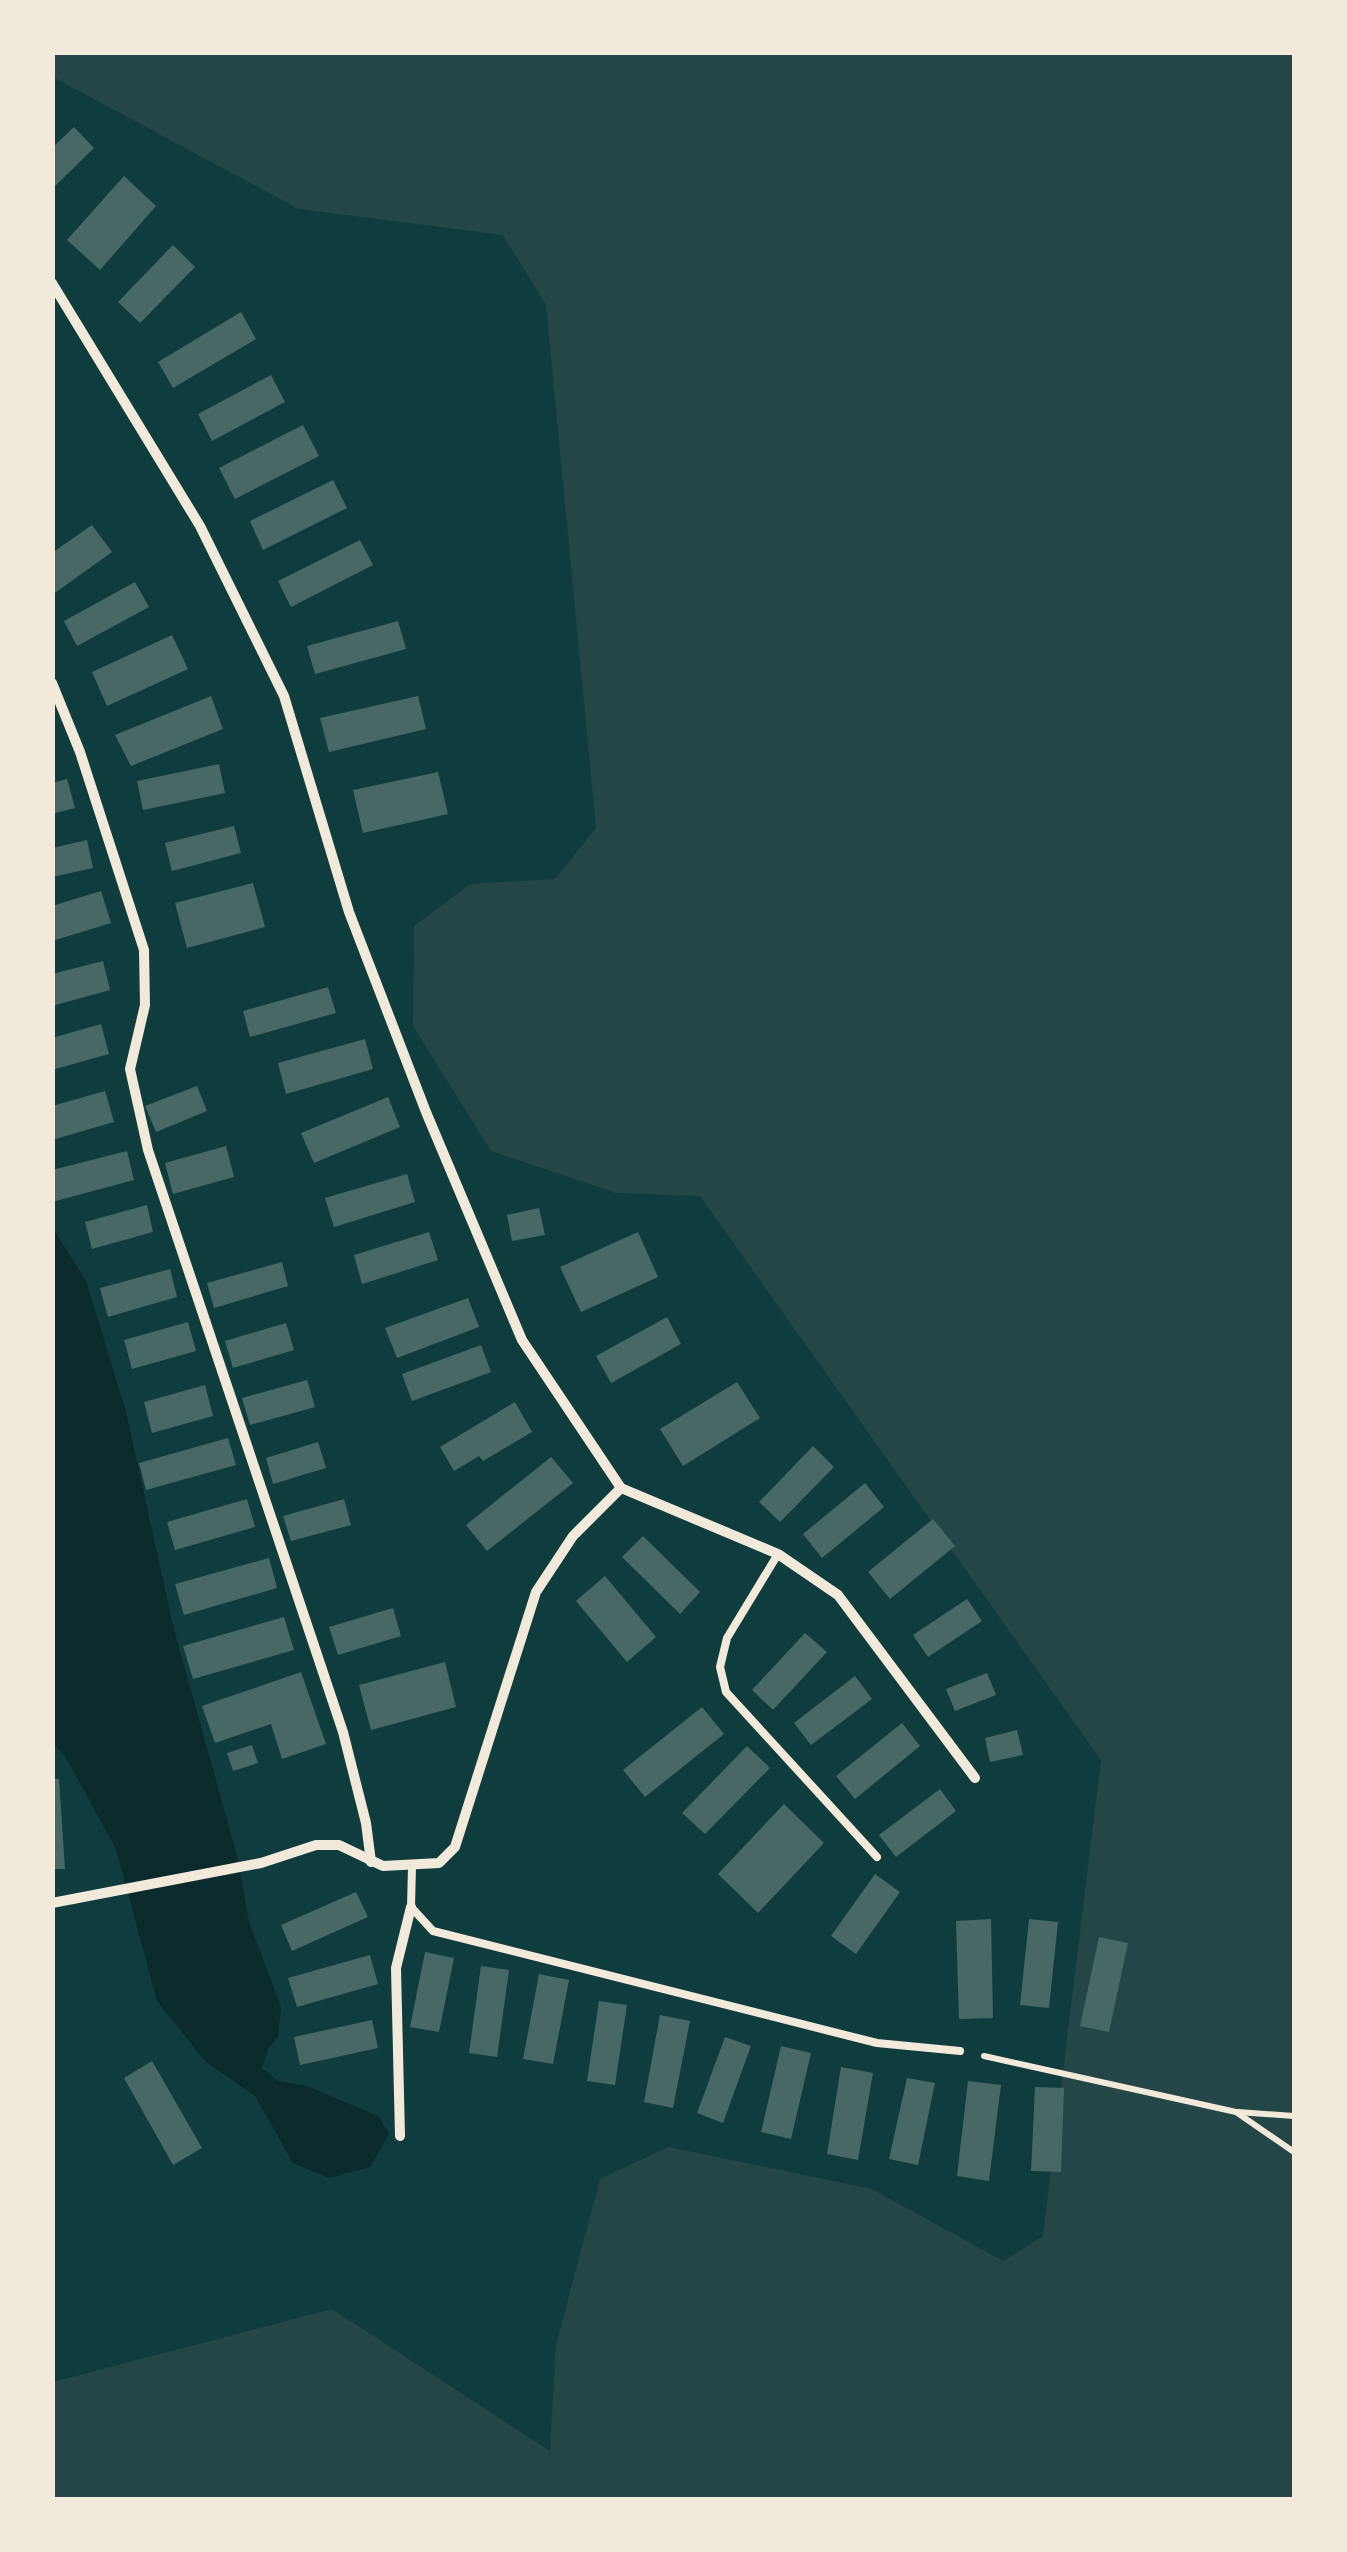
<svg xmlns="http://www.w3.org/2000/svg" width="1347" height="2552" font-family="'Archivo Narrow',sans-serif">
  <rect width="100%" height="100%" fill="#0f3d3e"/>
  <polygon fill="#244646" points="52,53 1294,53 1294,2499 53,2499 53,2382 332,2309 550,2451 556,2345 600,2179 668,2147 872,2189 1003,2261 1043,2236 1101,1760 700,1196 616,1193 491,1151 413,1026 414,926 470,884 555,879 596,828 546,305 503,235 299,209 53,77"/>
  <polygon fill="#0a2a2b" points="52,1227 86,1281 126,1412 174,1630 238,1859 249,1922 281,2007 278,2037 268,2049 262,2068 278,2081 307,2086 378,2116 389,2134 370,2167 329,2178 293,2163 255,2096 205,2061 157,2001 116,1849 65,1756 53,1744"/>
  <g fill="#486865">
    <polygon points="74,127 94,148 52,189 52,148"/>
    <polygon points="124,176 156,206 100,270 67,240"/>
    <polygon points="173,245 195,267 140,323 118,302"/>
    <polygon points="241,312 256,339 173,388 158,362"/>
    <polygon points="271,375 285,402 212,441 198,414"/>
    <polygon points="303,425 319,456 235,499 219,468"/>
    <polygon points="333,480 347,508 263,550 250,521"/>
    <polygon points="92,525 112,552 52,595 52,553"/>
    <polygon points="360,540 373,565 291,607 278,581"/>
    <polygon points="135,582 149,607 77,646 64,621"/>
    <polygon points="398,621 406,649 315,674 307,646"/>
    <polygon points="172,635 188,669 107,706 92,672"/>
    <polygon points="211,696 223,729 131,766 115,735"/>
    <polygon points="418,696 426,729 329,752 320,718"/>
    <polygon points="219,764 225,793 143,810 137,781"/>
    <polygon points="438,772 448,814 363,833 353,790"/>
    <polygon points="67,779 75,808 52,814 52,783"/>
    <polygon points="234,826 241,853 172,871 165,843"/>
    <polygon points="87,840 93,868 52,877 52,848"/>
    <polygon points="253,883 265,927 187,948 175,903"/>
    <polygon points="101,891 111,923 52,941 52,906"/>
    <polygon points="103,961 110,990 52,1006 52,974"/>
    <polygon points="328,987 336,1013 250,1037 243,1011"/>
    <polygon points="101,1024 109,1054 52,1070 52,1038"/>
    <polygon points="365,1039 373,1069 286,1094 278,1063"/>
    <polygon points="197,1086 207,1111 156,1132 145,1106"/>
    <polygon points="105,1091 114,1122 52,1140 52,1106"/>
    <polygon points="388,1097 400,1127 314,1163 301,1133"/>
    <polygon points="226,1146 234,1177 173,1194 165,1163"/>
    <polygon points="127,1151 134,1180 52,1202 52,1170"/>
    <polygon points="407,1174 415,1202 334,1227 325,1198"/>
    <polygon points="147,1205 153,1232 92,1249 85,1222"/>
    <polygon points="539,1208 545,1235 512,1241 507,1215"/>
    <polygon points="429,1232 438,1260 362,1284 354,1255"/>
    <polygon points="638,1232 658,1277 581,1312 560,1267"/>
    <polygon points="282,1262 288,1286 214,1308 207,1283"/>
    <polygon points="170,1269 177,1297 108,1317 100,1288"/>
    <polygon points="468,1298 479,1327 397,1358 385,1328"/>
    <polygon points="667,1317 681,1344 611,1383 596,1356"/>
    <polygon points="188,1322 196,1351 132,1369 124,1340"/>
    <polygon points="286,1323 294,1350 233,1368 225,1341"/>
    <polygon points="481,1345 491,1372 412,1401 402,1374"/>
    <polygon points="307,1380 315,1407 250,1425 242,1398"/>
    <polygon points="737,1382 760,1418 683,1466 660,1429"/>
    <polygon points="205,1385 213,1416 152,1433 144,1402"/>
    <polygon points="515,1402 532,1432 483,1461 479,1456 454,1471 440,1447"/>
    <polygon points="228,1438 236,1465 146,1490 139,1463"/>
    <polygon points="318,1442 326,1468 273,1484 266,1458"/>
    <polygon points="813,1446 834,1467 780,1522 759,1502"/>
    <polygon points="551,1457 573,1483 487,1551 466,1525"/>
    <polygon points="865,1483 884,1507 822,1558 803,1534"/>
    <polygon points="247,1499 255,1527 175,1550 167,1522"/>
    <polygon points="344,1499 351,1525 291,1541 283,1516"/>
    <polygon points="933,1519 955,1546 890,1599 868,1572"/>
    <polygon points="643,1536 700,1592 680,1614 622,1557"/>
    <polygon points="269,1558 277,1588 184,1615 175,1584"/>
    <polygon points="605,1576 656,1637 627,1662 576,1601"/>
    <polygon points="967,1599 982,1621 928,1657 913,1635"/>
    <polygon points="393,1608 401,1636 338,1655 329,1627"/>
    <polygon points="284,1617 294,1650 193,1679 183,1646"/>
    <polygon points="805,1633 827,1652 773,1710 752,1690"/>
    <polygon points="445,1662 456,1707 371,1730 359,1685"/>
    <polygon points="301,1672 326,1744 282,1759 271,1724 215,1743 202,1706"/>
    <polygon points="987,1673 996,1695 955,1711 946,1689"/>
    <polygon points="855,1676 872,1699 811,1745 794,1723"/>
    <polygon points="702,1707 724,1734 645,1797 623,1770"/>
    <polygon points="902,1723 920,1746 855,1799 836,1776"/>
    <polygon points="1017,1730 1023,1755 990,1762 985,1738"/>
    <polygon points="252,1745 258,1763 233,1771 227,1753"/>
    <polygon points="747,1746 770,1768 705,1834 682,1813"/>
    <polygon points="52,1779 59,1779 65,1869 52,1869"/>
    <polygon points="940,1789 956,1811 896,1857 879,1835"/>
    <polygon points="784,1804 824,1843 758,1913 718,1874"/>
    <polygon points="875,1874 900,1892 856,1954 831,1936"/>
    <polygon points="356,1892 368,1917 292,1951 281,1925"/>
    <polygon points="991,1919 993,2018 959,2019 956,1921"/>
    <polygon points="1029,1919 1058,1922 1049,2008 1020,2005"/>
    <polygon points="1099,1937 1128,1943 1109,2032 1080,2026"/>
    <polygon points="425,1952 454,1958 439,2032 410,2027"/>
    <polygon points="370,1955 378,1984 297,2007 288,1978"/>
    <polygon points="481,1966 509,1970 497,2057 469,2053"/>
    <polygon points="539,1974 569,1980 553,2064 523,2059"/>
    <polygon points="599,2001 627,2005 615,2085 587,2081"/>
    <polygon points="660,2015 690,2021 673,2108 644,2102"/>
    <polygon points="372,2020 378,2048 300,2065 294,2037"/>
    <polygon points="725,2037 751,2046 723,2123 697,2113"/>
    <polygon points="781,2046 811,2053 791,2139 761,2132"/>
    <polygon points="152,2061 202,2148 173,2165 124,2078"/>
    <polygon points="841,2067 873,2073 858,2160 827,2154"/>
    <polygon points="907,2078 935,2083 918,2165 889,2159"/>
    <polygon points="968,2081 1001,2085 989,2181 957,2176"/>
    <polygon points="1035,2087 1064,2088 1061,2172 1031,2171"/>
  </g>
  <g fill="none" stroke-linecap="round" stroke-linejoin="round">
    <g stroke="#f1e9da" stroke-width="6">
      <polyline points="984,2056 1236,2112 1294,2152"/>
      <polyline points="1238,2112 1294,2116"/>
    </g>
    <g stroke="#f1e9da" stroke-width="8">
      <polyline points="778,1554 727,1638 720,1667 726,1692 877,1857"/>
      <polyline points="412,1867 411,1907 433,1931 877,2043 960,2051"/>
    </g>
    <g stroke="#f1e9da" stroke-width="10">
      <polyline points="52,283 200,526 284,696 349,912 426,1112 522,1340 621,1488"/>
      <polyline points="52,683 80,752 144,950 145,1005 130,1069 148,1150 343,1732 366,1823 371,1862"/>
      <polyline points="52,1903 261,1863 316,1845 339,1845 383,1866 439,1863 455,1847 536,1592 573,1536 621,1488 778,1554 838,1595 975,1778"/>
      <polyline points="400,2136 396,1968 411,1907"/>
    </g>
  </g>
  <rect width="1347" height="2552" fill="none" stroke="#f1e9da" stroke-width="110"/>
</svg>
